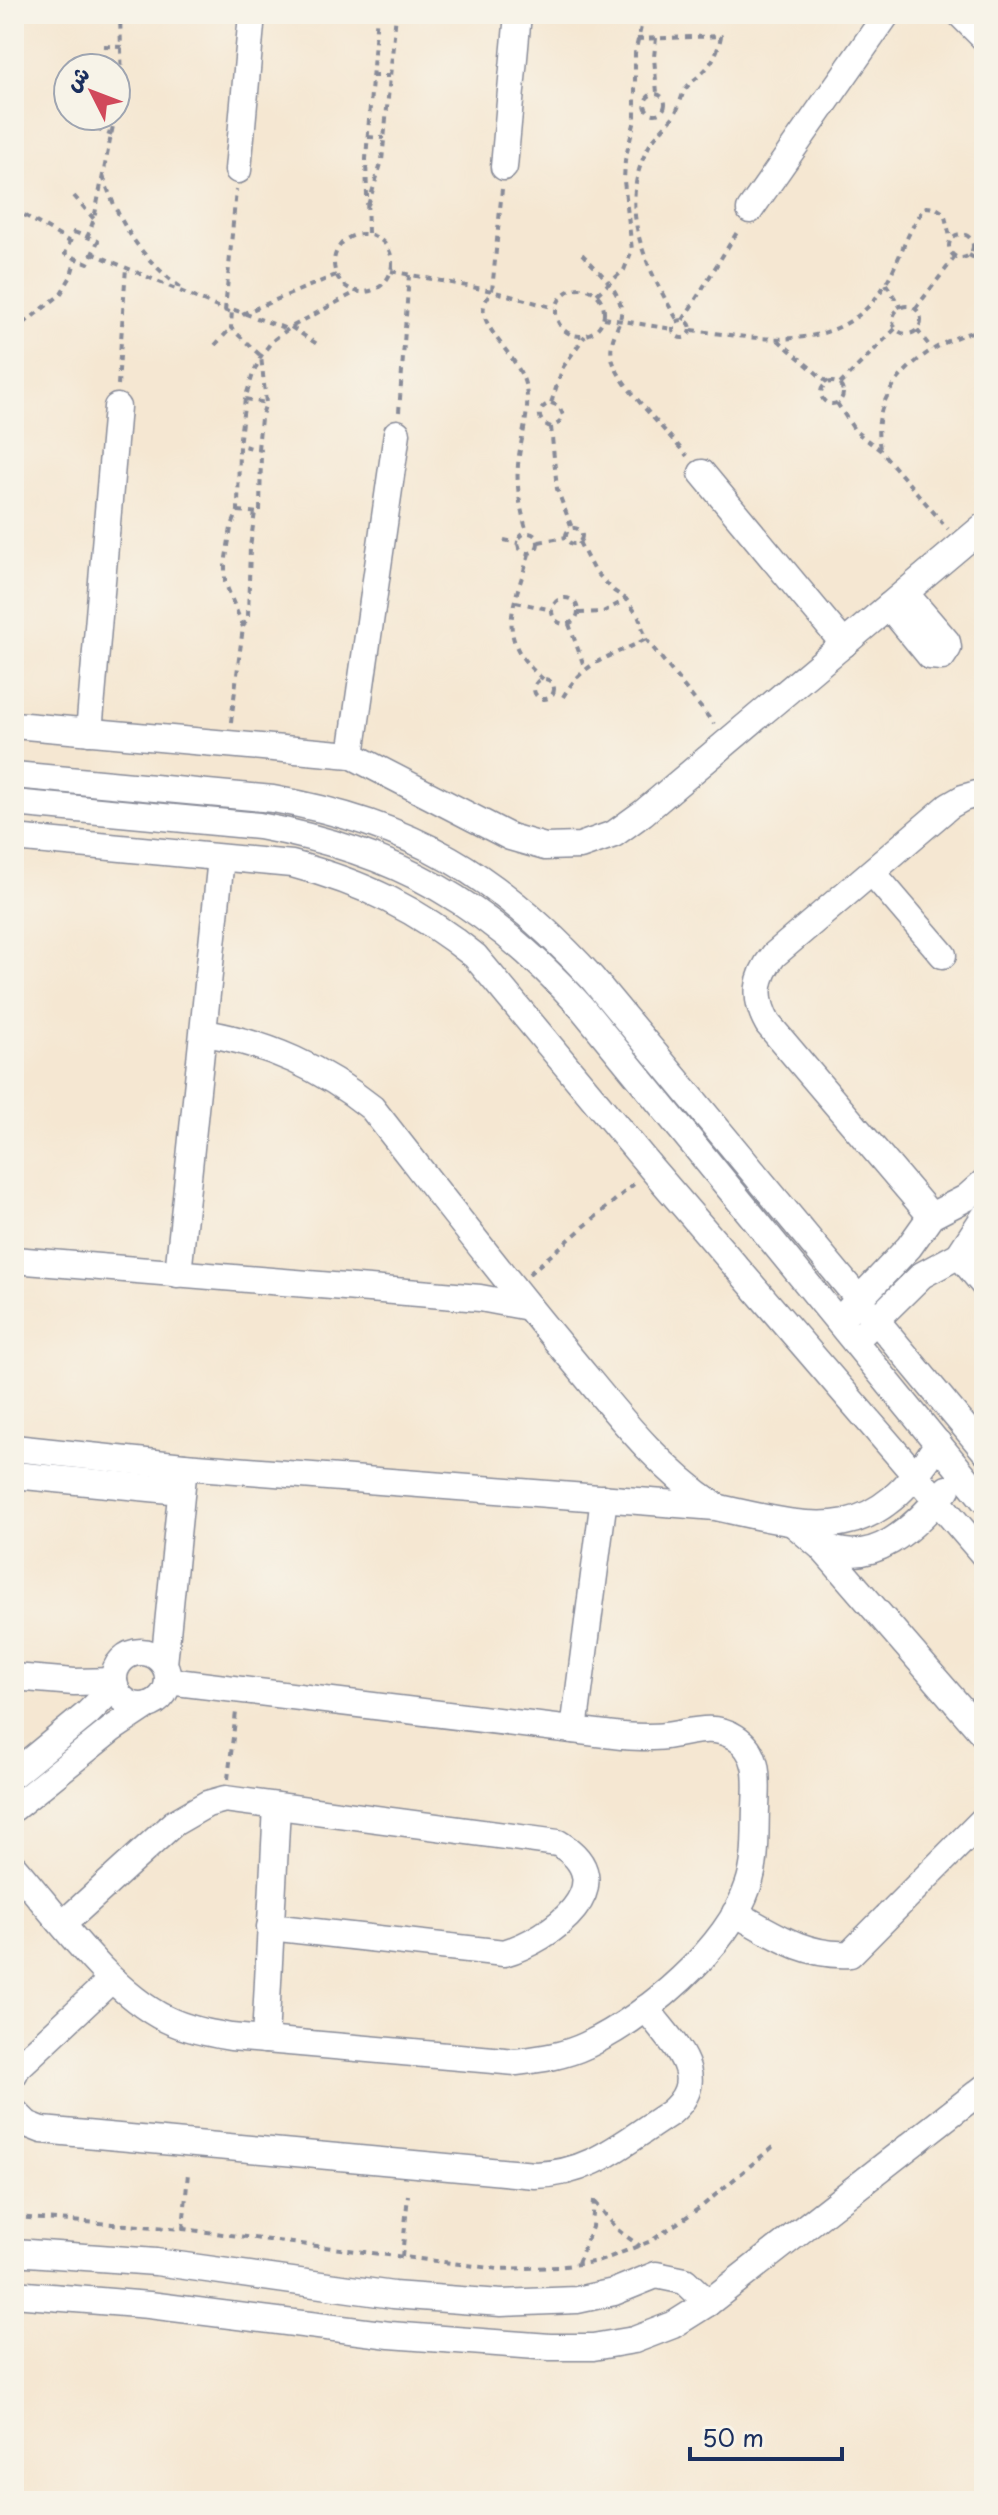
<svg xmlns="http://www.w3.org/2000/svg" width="998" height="2515" font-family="'Playpen Sans','Playpen Sans Arabic',sans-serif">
  <rect width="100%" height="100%" fill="#f7f3e8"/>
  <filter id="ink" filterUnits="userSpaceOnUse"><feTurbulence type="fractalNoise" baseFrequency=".0125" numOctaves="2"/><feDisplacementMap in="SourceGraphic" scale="16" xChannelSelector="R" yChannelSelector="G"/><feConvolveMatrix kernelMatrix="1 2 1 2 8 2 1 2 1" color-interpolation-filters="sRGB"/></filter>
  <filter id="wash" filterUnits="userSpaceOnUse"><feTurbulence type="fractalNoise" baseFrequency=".006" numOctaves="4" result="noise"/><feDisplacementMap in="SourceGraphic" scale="32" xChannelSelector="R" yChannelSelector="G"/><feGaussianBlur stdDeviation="1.8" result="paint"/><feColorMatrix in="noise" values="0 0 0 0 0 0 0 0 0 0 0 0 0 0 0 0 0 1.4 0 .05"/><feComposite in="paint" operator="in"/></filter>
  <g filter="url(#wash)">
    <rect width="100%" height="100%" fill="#f5e7d2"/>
  </g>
  <g filter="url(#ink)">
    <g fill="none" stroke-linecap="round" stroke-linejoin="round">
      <defs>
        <g id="minor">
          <polyline points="960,14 984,38"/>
          <polyline points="504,167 518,14"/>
          <polyline points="238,170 252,14"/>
          <polyline points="750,210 887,14"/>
          <polyline points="702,473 844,644"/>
          <polyline points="889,606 930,656 942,657 948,648 947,642 905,593"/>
          <polyline points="14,725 351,755 510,837 545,847 580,846 614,834 643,813 984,526"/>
          <polyline points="89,732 117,407"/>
          <polyline points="351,755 397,433"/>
          <path d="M14,775L273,799C412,823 498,875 592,978L984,1450"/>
          <path d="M14,803L259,826C397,851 489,904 582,1008L984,1500"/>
          <path d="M14,838L292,864C364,883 417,909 475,956L652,1169L984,1555"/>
          <polyline points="872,872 943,955"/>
          <path d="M205,1033C269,1044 322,1068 372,1108C438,1192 502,1276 570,1357C615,1411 656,1466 714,1505"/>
          <path d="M931,1216L768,1024C754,999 755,978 774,955L949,806L963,798L984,792"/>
          <polyline points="959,1255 984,1285"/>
          <polyline points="14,1260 480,1298 529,1307"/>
          <polyline points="178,1274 221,858"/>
          <polyline points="849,1310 909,1247 931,1216 966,1198 984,1182"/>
          <polyline points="864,1332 922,1275 959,1255 984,1217"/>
          <path d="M14,1448L184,1466L716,1507C821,1531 873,1546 938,1443"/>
          <polyline points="14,1475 181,1491"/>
          <polyline points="795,1525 821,1547 984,1735"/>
          <path d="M819,1543C871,1574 916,1525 947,1489"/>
          <circle cx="141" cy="1679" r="27"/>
          <polyline points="164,1664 184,1466"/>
          <polyline points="14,1677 74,1682 114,1681"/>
          <polyline points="574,1730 604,1498"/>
          <polyline points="14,1774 87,1714 115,1686"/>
          <polyline points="14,1808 112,1729 148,1705"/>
          <path d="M14,1867C56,1915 109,1991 166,2019C186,2029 209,2033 231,2037L516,2062C541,2059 564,2056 587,2045C645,2017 727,1949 748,1886C757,1862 755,1834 756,1808C757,1782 761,1753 735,1737C713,1723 689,1733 665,1736C651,1738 637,1737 622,1736L168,1681"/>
          <path d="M735,1913C773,1934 805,1957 850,1954L984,1819"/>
          <path d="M63,1924L174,1823L207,1804L225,1799L558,1843C627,1884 550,1940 504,1953L270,1927"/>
          <polyline points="265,2040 277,1806"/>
          <polyline points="14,2074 17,2068 111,1980"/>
          <path d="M14,2111L27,2124L42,2130L535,2175C591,2174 624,2142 670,2113C714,2076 670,2042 646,2008"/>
          <polyline points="14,2252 156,2262 393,2295 501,2303 577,2300 614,2292 656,2275 685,2281 708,2303"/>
          <polyline points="14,2294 149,2305 390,2335 550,2347 593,2347 634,2340 673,2325 708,2303 984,2088"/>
        </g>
      </defs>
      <use href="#minor" stroke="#888b98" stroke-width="29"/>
      <g stroke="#888b98" stroke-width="4" stroke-dasharray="6 6" stroke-linecap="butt">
        <polyline points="656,38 654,57 657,93"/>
        <path d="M637,39L721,36C718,51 713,63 701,74C695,80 689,83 684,91C681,98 679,107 675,114C667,126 655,134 648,148C616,209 646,267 678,321"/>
        <polyline points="104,46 122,47"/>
        <polyline points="372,76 390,76"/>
        <circle cx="655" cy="104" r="10"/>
        <polyline points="116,113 122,85 120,14"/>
        <polyline points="96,129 112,135"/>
        <polyline points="368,137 384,138"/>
        <path d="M103,176C119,224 142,260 183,289"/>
        <path d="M502,189L492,291C487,298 482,305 484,314C489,336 518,358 525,384C532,412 520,437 518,465C516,488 521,510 527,533"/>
        <polyline points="74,196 94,219"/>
        <polyline points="368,205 382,161 396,14"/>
        <polyline points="14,209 70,242"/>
        <polygon points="74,232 98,241 88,263 65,254"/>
        <polyline points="368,233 366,159 377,14"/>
        <circle cx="363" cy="263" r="29"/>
        <circle cx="961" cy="246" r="12"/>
        <polyline points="87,238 94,219 115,116"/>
        <polyline points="92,253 231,313"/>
        <path d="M582,254C595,268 615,285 620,303C627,327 601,338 616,369C628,393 668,433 687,456"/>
        <polyline points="969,255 984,264"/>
        <polyline points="391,271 492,291 555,308"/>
        <polyline points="886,284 901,308"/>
        <circle cx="580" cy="312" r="24"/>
        <polyline points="597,294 624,270 632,250 624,181 625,160 635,120 635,53 644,14"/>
        <circle cx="907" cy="320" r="14"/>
        <polyline points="915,309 955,257"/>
        <polyline points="225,311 236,190"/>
        <polyline points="242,314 336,275"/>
        <polyline points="604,318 672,329"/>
        <circle cx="682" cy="329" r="9"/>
        <polyline points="683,320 739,229"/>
        <polyline points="291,327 320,346"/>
        <path d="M692,330C761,339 843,357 886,283C901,258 907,229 926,207L936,208L944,213L951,240"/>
        <polyline points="917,330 932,349"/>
        <polyline points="14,331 60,295 70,278 76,259"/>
        <polyline points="778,340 828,383"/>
        <polyline points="215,345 231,328"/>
        <circle cx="832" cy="393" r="11"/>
        <polyline points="840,384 896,328"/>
        <polyline points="118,385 126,267"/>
        <polyline points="245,399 266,403"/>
        <path d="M551,403L559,406L563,415L559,423L551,427C536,422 536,407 551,403L563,367L585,336"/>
        <polyline points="837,403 855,431 880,450 948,529"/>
        <polyline points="399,412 409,275"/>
        <polyline points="551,427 557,489 572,528"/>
        <path d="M880,448C867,387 930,340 984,329"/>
        <polyline points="258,449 261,418 266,403 261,356 231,328 232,309 287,329"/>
        <polyline points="238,511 260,513 261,450 239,445"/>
        <circle cx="574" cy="536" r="8"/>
        <circle cx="528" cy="543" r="10"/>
        <polyline points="504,540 518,543"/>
        <polyline points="539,542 566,537"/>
        <polyline points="579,542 593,569 614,591 626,599 639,617 646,639 714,724"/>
        <path d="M529,554C514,607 493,637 543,679"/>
        <circle cx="565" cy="611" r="13"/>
        <polyline points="516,602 552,610"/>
        <polyline points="579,613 603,612 625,600"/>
        <polyline points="569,624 585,669"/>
        <polyline points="243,627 225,582 225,564 231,528 238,511 239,445 245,399 253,374 261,356 272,341 291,327 356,292"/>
        <circle cx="544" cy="689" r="10"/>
        <path d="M563,697C585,659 610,658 646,639"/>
        <polyline points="231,722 243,627 248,616 250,547 255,512"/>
        <polyline points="529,1274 635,1183"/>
        <polyline points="228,1779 236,1712"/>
        <polyline points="595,2202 619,2231 640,2246"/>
        <polyline points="14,2217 183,2229 498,2269 558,2267 600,2261 651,2241 701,2207 775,2145"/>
        <polyline points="183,2229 188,2173"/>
        <polyline points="402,2257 408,2195"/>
        <polyline points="578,2263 592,2227 594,2200"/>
      </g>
      <use href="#minor" stroke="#fff" stroke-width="26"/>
    </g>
  </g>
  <rect width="998" height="2515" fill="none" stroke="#f7f3e8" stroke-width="48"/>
  <g transform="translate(92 92) rotate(312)"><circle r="38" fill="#f7f3e8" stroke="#9fa5b1" stroke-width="2"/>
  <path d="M0-6L14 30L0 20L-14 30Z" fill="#d1495b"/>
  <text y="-12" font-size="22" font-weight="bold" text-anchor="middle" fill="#1b2f5e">ش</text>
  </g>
  <path d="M690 2447v12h152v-12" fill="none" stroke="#1b2f5e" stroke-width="4"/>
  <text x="702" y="2447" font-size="24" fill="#1b2f5e" stroke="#f7f3e8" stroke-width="6" paint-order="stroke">50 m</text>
</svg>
